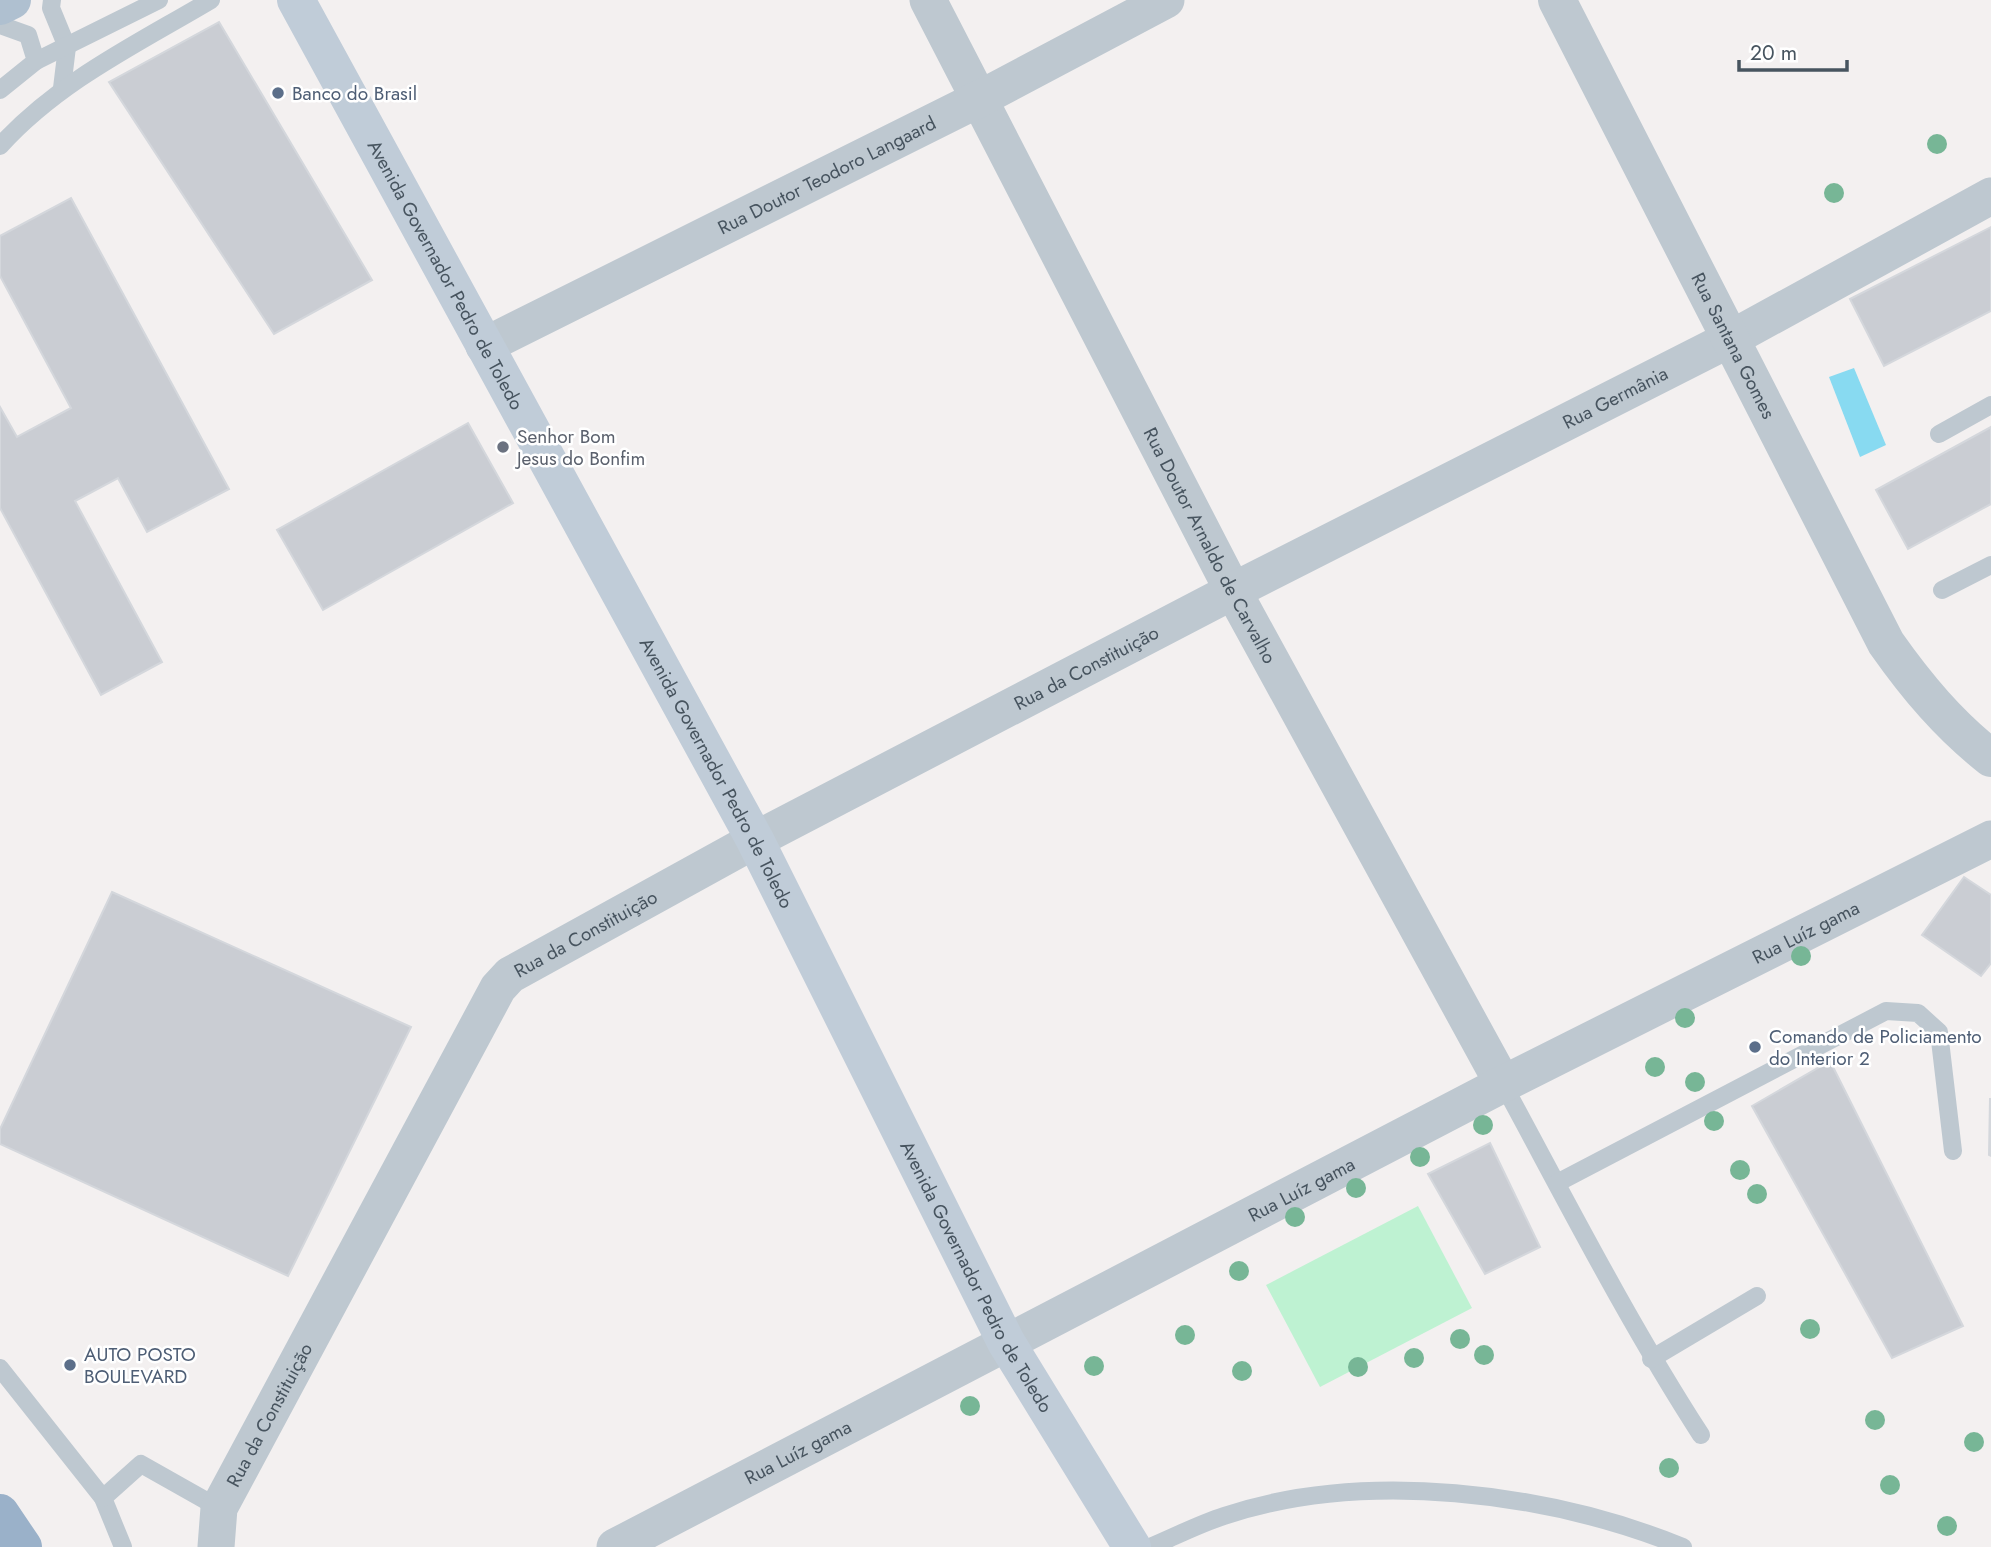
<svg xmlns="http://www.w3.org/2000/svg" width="1991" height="1547" font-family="Jost,sans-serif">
  <rect width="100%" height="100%" fill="#f3f0f0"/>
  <polygon fill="#bef2d2" points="1418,1206 1472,1308 1320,1387 1266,1285"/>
  <polygon fill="#88daf1" points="1854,368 1886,445 1860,457 1829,377"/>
  <g fill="#cacdd3" stroke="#d4d7dc" stroke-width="2">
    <polygon points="219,22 372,280 274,334 109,82"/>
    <polygon points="71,198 229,489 147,532 118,478 75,501 162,662 101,695 0,508 0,407 17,437 71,408 0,276 0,236"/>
    <polygon points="1991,227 1991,311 1884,366 1850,299"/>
    <polygon points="468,423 513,503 323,610 277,530"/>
    <polygon points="1991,427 1991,504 1908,549 1876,490"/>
    <polygon points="1964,877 1991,895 1991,963 1981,976 1922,935"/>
    <polygon points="112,892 411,1027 288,1276 0,1144 0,1129"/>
    <polygon points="1830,1061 1963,1326 1892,1358 1752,1106"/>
    <polygon points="1990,1099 1991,1099 1991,1156 1989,1155"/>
    <polygon points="1490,1143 1540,1247 1485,1274 1428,1174"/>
  </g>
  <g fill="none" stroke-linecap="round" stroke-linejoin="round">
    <g stroke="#bec8d0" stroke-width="18">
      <polyline points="52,0 51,8 67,47 62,88"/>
      <polyline points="0,25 28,35 36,61 0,90"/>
      <polyline points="36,61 159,0"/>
      <path d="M0,146C59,81 137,44 211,0"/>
      <polyline points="1939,434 1991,405"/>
      <polyline points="1942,590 1991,565"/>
      <path d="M1503,1084C1567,1202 1628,1322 1701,1435"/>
      <polyline points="1557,1183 1886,1011 1918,1013 1939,1032 1953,1151"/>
      <polyline points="1651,1359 1757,1296"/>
      <polyline points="0,1368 103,1498 123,1547"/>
      <polyline points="103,1498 141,1464 219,1508"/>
      <path d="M1150,1547C1174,1537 1199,1524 1224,1516C1365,1469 1547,1492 1683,1547"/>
    </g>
    <g stroke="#bec8d0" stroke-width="37">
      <path id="s1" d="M928,0L1233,591L1503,1084"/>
      <path id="s2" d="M484,346L979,99L1166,0"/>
      <path id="s3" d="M216,1547L219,1508L498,988L510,975L755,840L1233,591L1732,338L1991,196"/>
      <path id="s4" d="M615,1547L1503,1084L1991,839"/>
    </g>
    <path stroke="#bec8d0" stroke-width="38" id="s5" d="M1557,0L1886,643C1917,687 1949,725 1991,758"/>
    <path stroke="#c0ccd8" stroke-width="38" id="s6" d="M296,0L755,840L1006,1342L1132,1547"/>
    <polyline stroke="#afc0d0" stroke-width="38" points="0,6 12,0"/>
    <polyline stroke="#9ab1c9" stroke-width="38" points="0,1513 23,1547"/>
  </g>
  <g fill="#77b696">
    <circle cx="1937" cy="144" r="10"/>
    <circle cx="1834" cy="193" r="10"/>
    <circle cx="1801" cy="956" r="10"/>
    <circle cx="1685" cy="1018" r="10"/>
    <circle cx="1655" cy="1067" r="10"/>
    <circle cx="1695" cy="1082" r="10"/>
    <circle cx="1714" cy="1121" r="10"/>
    <circle cx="1483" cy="1125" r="10"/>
    <circle cx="1420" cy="1157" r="10"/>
    <circle cx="1740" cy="1170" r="10"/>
    <circle cx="1356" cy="1188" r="10"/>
    <circle cx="1757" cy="1194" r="10"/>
    <circle cx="1295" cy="1217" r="10"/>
    <circle cx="1239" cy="1271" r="10"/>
    <circle cx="1810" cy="1329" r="10"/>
    <circle cx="1185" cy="1335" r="10"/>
    <circle cx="1460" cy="1339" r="10"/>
    <circle cx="1484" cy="1355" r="10"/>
    <circle cx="1414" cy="1358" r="10"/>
    <circle cx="1094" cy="1366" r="10"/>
    <circle cx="1358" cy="1367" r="10"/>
    <circle cx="1242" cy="1371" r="10"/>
    <circle cx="970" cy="1406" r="10"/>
    <circle cx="1875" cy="1420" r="10"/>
    <circle cx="1974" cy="1442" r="10"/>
    <circle cx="1669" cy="1468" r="10"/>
    <circle cx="1890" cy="1485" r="10"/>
    <circle cx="1947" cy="1526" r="10"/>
  </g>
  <g fill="#5c6f8a" stroke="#fff" stroke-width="2.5">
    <circle cx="278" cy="93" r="7"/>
    <circle cx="1755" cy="1047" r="7"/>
    <circle cx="70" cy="1365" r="7"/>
  </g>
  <circle fill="#6b7280" stroke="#fff" stroke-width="2.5" cx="503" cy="447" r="7"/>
  <g text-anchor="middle" stroke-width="5" stroke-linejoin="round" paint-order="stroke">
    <g font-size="19" fill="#4e5e75" stroke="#fff" text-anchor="start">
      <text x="292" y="100">Banco do Brasil</text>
      <text x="1769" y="1043">Comando de Policiamento<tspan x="1769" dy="22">do Interior 2</tspan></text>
      <text x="84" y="1361">AUTO POSTO<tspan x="84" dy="22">BOULEVARD</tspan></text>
    </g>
    <g font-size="19" fill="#47545f" stroke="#fff">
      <text dy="7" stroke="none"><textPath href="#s2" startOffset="383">Rua Doutor Teodoro Langaard</textPath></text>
      <text dy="7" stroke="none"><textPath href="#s6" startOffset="313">Avenida Governador Pedro de Toledo</textPath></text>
      <text dy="7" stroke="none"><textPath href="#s5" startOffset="388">Rua Santana Gomes</textPath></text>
      <text dy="7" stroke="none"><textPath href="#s3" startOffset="1894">Rua Germânia</textPath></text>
      <text dy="7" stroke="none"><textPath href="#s1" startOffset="614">Rua Doutor Arnaldo de Carvalho</textPath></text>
      <text dy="7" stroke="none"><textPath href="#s3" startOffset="1300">Rua da Constituição</textPath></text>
      <text dy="7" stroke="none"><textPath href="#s6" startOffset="880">Avenida Governador Pedro de Toledo</textPath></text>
      <text dy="7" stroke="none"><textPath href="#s4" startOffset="1340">Rua Luíz gama</textPath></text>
      <text dy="7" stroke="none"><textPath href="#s3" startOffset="733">Rua da Constituição</textPath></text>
      <text dy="7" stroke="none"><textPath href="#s4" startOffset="774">Rua Luíz gama</textPath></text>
      <text dy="7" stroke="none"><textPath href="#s6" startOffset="1447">Avenida Governador Pedro de Toledo</textPath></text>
      <text dy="7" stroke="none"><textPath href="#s3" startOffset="145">Rua da Constituição</textPath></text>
      <text dy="7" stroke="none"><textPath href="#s4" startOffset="206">Rua Luíz gama</textPath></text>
    </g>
    <g font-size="19" fill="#5b616d" stroke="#fff" text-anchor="start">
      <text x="517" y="443">Senhor Bom<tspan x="517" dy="22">Jesus do Bonfim</tspan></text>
    </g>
  </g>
  <path d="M1739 60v10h108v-10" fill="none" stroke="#47545f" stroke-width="3.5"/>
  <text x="1750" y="60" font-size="21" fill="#47545f" stroke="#ffffff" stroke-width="5" paint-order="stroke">20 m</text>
</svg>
